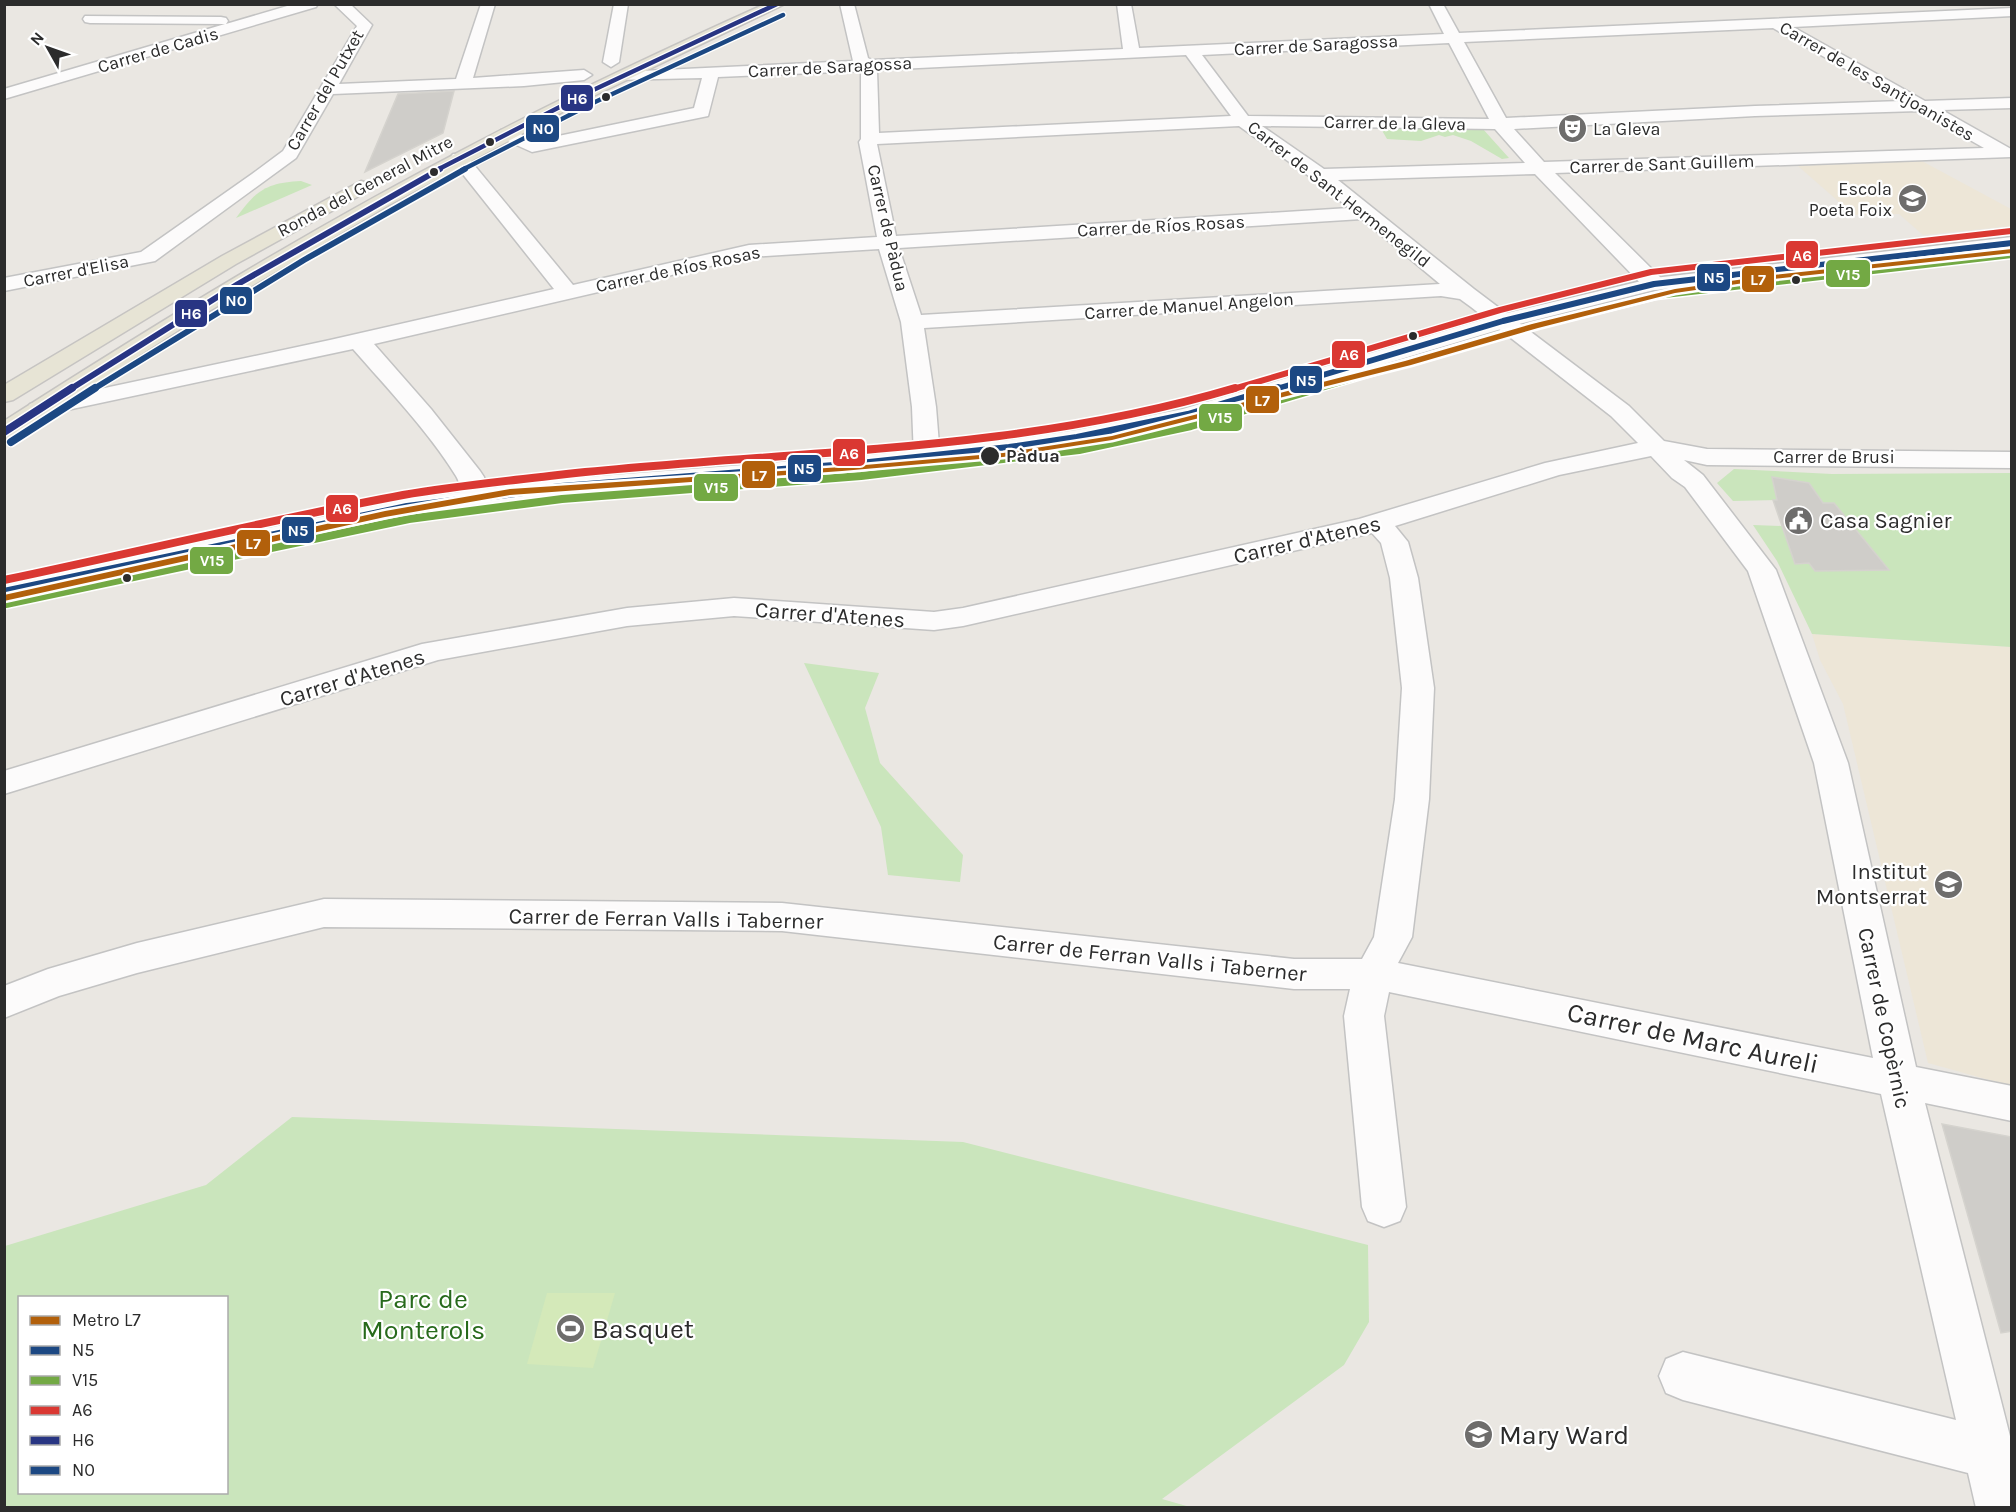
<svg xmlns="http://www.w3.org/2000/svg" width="2016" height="1512" font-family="Karla,sans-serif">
  <rect width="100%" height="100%" fill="#eae7e2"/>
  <g fill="#ede6d7">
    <polygon points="1920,160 2011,209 2011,226 1923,235 1899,214 1854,215 1798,166"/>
    <polygon points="1812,634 2011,647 2011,1086 1928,1063 1843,704 1820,660"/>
  </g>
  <g fill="#cae5bc" fill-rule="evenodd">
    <polygon points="1380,127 1482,128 1509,158 1502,159 1471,141 1453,135 1445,137 1439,135 1421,141 1387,139"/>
    <path d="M301,181L312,185L236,218C257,189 267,183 301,181Z"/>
    <polygon points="1734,469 1832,474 2011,473 2011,647 1812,634 1777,561 1753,525 1782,526 1795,564 1809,563 1815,571 1888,570 1834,503 1823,503 1809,483 1772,477 1777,500 1733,501 1717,483"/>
    <polygon points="804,663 879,673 865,708 880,763 963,855 960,882 888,875 881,827"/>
    <path d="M292,1117L963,1142L1368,1245L1369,1322L1344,1365L1162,1499L1190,1507L5,1508V1246L206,1185ZM20,1298H226V1492H20Z"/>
  </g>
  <polygon fill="#d4e9b9" points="547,1293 615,1293 593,1368 527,1364"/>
  <g fill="#cfcdc9" stroke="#d5d3ce" stroke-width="1.5">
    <polygon points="454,91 443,133 365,172 398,94"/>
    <polygon points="1772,477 1809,483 1823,503 1834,503 1889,570 1815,571 1809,563 1795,564 1773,500 1777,500"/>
    <polygon points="1942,1124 2012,1137 2012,1331 2001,1333"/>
  </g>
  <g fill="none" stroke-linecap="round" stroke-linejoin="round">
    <defs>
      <g id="minor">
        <polygon points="294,4 318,4 316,7 4,99 4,89 225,24 90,23 85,22 83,19 85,16 221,17 226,18 228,21 226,24"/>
        <polygon points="334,4 350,4 372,25 339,84 456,79 481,4 495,4 473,78 584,70 592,75 584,80 524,86 333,94 296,158 155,261 4,291 4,278 141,252 252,174 283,151 357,26"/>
        <polygon points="614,4 628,4 619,62 611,67 603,62"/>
        <path d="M840,4H854L868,58L872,60L1123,49L1117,4H1131L1139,48L1444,34L1429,4H1443L1459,33L2012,8V16L1793,27L1925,101L2012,98V108L1942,110L2011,149V157L1555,173L1662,279L1665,284L1662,289L1654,290L1646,289L1535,174L1338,180L1474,289L1629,406L1664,441L1707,449L2012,452V468L1707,465L1684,460L1703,475L1776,570L1848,763L1916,1067L2012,1086V1121L1925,1103L2012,1444V1508H1976L1968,1473L1683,1400L1666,1393L1659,1376L1666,1359L1683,1352L1956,1420L1881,1094L1389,992L1384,1016L1406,1207L1400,1221L1384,1227L1368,1221L1362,1207L1344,1016L1350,989H1294L782,931L324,927L137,973L59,996L4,1018V986L48,969L137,943L324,899L782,903L1294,959H1362L1374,937L1395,799L1402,688L1390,578L1381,543L1372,533L963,626L934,630L734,616L627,626L438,660L4,794V771L422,644L627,608L734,598L934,612L963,608L1359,519L1545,463L1638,443L1611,416L1471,307L1460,299L1441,296L924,328L936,407L940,457L936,462L927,465L918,462L914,457L912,407L901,322L879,249L749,257L374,344L431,409L480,471L484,477L488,496L484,502L475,504L466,502C460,494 461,484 456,476C429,432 387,388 353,349L39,416L30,414L27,409L30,404L39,402L330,340L554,289L450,158L453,154H465L573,285L749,245L877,237L859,142L861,139V71L718,77L708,116L532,152L501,138L498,134L501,130H513L534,141L694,108L702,78L614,80L612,77L620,72L853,61ZM1773,28L1902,101L1755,106L1506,118L1464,42ZM1449,43L1489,119L1248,116L1202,55ZM1186,55L1231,116L879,133L877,70ZM1919,111L1984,148L1544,162L1514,129L1755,116ZM1239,126L1313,179L1349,208L896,236L877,144ZM1262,126L1495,129L1525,163L1324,169ZM1362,219L1440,284L921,315L899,248ZM1651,456L1672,478L1685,487L1748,571L1814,763L1873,1058L1398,963L1412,937L1429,799L1434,688L1418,578L1408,542L1395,526L1559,475Z"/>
      </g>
      <polygon id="secondary" points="2012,237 2012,249 1654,290 1511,326 1197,420 1077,446 1009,456 860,472 561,495 407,515 4,601 4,583 407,499 561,479 860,456 1009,440 1077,430 1183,409 1495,316 1654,278"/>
      <g id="primary">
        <path d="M765,4H785L583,101L389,205L199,317L13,437L4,439V421C157,323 313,227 474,144C569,94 667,48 765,4Z"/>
        <polygon points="361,181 368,183 370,187 368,191 236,264 13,400 4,402 4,385 222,256"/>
      </g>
    </defs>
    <use href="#minor" stroke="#c3c3c3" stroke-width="3"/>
    <use href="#secondary" stroke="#c3c3c3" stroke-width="3"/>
    <use href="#primary" stroke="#c6c4c2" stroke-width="3"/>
    <use href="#minor" fill="#fcfbfb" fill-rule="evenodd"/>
    <use href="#secondary" fill="#fcfbfb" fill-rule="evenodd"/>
    <use href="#primary" fill="#e7e4d5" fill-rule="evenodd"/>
    <defs>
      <polyline id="bus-1-far1" points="1273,390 1503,321 1654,284 2012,243"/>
      <polyline id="bus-1" points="4,592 407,507 561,487 860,464 1009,448 1077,438 1188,415 1278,388"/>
      <polyline id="bus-2-far1" points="1314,390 1506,333 1656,296 2012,255"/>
      <polyline id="bus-2" points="6,604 409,519 562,499 861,476 1079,450 1191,426 1319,388"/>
      <polyline id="bus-3-far1" points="1230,390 1500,310 1651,272 2011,231"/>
      <path id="bus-3" d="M4,580C137,552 269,520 403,495C454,486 507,481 558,475C786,450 1013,454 1235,388"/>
      <polyline id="bus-4-far2" points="437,170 589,92 777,4"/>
      <polyline id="bus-4-far1" points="69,390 238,284 440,169"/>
      <polyline id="bus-4" points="4,432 72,388"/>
      <polyline id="bus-5-far2" points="462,170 595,102 783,15"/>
      <polyline id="bus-5-far1" points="92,390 304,260 465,169"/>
      <polyline id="bus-5" points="11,442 95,388"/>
    </defs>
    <use href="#bus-1-far1" stroke="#fff" stroke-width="9"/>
    <use href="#bus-1" stroke="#fff" stroke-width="11"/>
    <use href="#bus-2-far1" stroke="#fff" stroke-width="9"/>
    <use href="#bus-2" stroke="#fff" stroke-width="11"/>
    <use href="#bus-3-far1" stroke="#fff" stroke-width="9"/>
    <use href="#bus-3" stroke="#fff" stroke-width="11"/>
    <use href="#bus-4-far2" stroke="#fff" stroke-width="7"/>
    <use href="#bus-4-far1" stroke="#fff" stroke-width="9"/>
    <use href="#bus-4" stroke="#fff" stroke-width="11"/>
    <use href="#bus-5-far2" stroke="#fff" stroke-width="7"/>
    <use href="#bus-5-far1" stroke="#fff" stroke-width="9"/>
    <use href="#bus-5" stroke="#fff" stroke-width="11"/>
    <use href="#bus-1-far1" stroke="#1c4883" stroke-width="6"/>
    <use href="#bus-1" stroke="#1c4883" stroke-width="8"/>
    <use href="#bus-2-far1" stroke="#73a944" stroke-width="6"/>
    <use href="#bus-2" stroke="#73a944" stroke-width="8"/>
    <use href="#bus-3-far1" stroke="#da3832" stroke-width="6"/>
    <use href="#bus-3" stroke="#da3832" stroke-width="8"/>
    <use href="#bus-4-far2" stroke="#283583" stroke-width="4.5"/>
    <use href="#bus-4-far1" stroke="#283583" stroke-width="6"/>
    <use href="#bus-4" stroke="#283583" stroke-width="8"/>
    <use href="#bus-5-far2" stroke="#1c4883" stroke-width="4.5"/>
    <use href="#bus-5-far1" stroke="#1c4883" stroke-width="6"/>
    <use href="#bus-5" stroke="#1c4883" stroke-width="8"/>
    <defs>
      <polygon id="metro-1" points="2012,249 2012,253 1765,280 1675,293 1538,328 1411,365 1112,440 1003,457 842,471 510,495 385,517 4,601 4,595 385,511 510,489 842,467 1003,453 1112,436 1405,361 1532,324 1675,289 1765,276"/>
    </defs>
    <use href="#metro-1" stroke="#fff" stroke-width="5"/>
    <use href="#metro-1" fill="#b2600b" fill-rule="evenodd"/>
  </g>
  <defs>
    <symbol id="theatre-disc" viewBox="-11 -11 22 22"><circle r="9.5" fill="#6e6d6c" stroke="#fff"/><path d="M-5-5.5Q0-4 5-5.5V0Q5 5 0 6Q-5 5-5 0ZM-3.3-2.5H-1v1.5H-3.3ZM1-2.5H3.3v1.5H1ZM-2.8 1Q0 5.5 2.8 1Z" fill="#fff"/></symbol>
    <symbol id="school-disc" viewBox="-11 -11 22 22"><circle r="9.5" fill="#6e6d6c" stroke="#fff"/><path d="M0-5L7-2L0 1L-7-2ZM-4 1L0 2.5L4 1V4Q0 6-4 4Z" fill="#fff"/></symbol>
    <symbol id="civic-disc" viewBox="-11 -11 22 22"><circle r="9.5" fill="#6e6d6c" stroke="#fff"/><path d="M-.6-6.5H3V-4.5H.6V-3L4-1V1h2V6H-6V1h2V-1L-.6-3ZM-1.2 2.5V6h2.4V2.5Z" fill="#fff"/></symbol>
    <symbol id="stadium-disc" viewBox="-11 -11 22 22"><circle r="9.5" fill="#6e6d6c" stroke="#fff"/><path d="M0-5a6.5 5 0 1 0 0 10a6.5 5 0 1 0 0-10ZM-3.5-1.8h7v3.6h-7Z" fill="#fff"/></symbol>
  </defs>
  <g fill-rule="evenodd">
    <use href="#theatre-disc" x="1556" y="112" width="33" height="33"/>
    <use href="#school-disc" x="1896" y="182" width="33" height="33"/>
    <use href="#civic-disc" x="1782" y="504" width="33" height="33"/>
    <use href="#school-disc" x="1932" y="868" width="33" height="33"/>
    <use href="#stadium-disc" x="554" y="1312" width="33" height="33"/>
    <use href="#school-disc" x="1462" y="1418" width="33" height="33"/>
  </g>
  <g fill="#2c2c2c" stroke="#fff" stroke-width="2">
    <circle cx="606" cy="97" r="5"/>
    <circle cx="490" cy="142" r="5"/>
    <circle cx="434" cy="172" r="5"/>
    <circle cx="1796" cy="280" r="5"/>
    <circle cx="1413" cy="336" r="5"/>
    <circle cx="990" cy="456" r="10"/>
    <circle cx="127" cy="578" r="5"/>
  </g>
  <g text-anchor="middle" stroke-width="4.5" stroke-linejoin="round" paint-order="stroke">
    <g font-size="18" fill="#2c2c2c" stroke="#fff">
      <text transform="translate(1316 45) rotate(-3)" y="6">Carrer de Saragossa</text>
      <text transform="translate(158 50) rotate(-16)" y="6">Carrer de Cadis</text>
      <text transform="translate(830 67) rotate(-3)" y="6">Carrer de Saragossa</text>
      <text transform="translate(1877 81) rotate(30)" y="6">Carrer de les Santjoanistes</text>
      <text transform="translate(325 90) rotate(-60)" y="6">Carrer del Putxet</text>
      <text transform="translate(1395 123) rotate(1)" y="6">Carrer de la Gleva</text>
      <text transform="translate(1662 164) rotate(-2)" y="6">Carrer de Sant Guillem</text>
      <text transform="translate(365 186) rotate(-28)" y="6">Ronda del General Mitre</text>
      <text transform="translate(1339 194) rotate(38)" y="6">Carrer de Sant Hermenegild</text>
      <text transform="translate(1161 226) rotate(-3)" y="6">Carrer de Ríos Rosas</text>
      <text transform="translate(888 228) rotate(77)" y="6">Carrer de Pàdua</text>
      <text transform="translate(678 269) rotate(-12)" y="6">Carrer de Ríos Rosas</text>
      <text transform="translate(76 271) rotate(-11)" y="6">Carrer d'Elisa</text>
      <text transform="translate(1189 306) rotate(-4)" y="6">Carrer de Manuel Angelon</text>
      <text x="1834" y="463">Carrer de Brusi</text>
    </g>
    <g font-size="18" fill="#2c2c2c" stroke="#fff" text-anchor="start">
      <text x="1593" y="135">La Gleva</text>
      <text x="1892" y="195" text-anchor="end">Escola<tspan x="1892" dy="21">Poeta Foix</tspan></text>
    </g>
    <g font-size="18" font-weight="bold" fill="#2c2c2c" stroke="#fff" text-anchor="start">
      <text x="1006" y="462">Pàdua</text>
    </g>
    <g font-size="22" fill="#2c2c2c" stroke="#fff" text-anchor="start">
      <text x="1820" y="528">Casa Sagnier</text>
      <text x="1927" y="879" text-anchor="end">Institut<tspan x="1927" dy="25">Montserrat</tspan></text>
    </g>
    <g font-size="22" fill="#2c2c2c" stroke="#fff">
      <text transform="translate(1307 539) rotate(-13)" y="8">Carrer d'Atenes</text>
      <text transform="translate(830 614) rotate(4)" y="8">Carrer d'Atenes</text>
      <text transform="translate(352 677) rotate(-17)" y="8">Carrer d'Atenes</text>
      <text transform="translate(666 918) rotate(1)" y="8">Carrer de Ferran Valls i Taberner</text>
      <text transform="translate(1150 957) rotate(6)" y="8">Carrer de Ferran Valls i Taberner</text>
      <text transform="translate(1885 1018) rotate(78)" y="8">Carrer de Copèrnic</text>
    </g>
    <g font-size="27" fill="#2c2c2c" stroke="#fff">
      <text transform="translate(1693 1038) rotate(12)" y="9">Carrer de Marc Aureli</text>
    </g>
    <g font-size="27" fill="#276a1b" stroke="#fff">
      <text x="423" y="1308">Parc de<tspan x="423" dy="31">Monterols</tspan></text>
    </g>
    <g font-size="27" fill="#2c2c2c" stroke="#fff" text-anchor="start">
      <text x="592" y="1338">Basquet</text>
      <text x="1499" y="1444">Mary Ward</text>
    </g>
  </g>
  <g stroke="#fff" stroke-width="2">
    <rect x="560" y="84" width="34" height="28" rx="6" fill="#283583"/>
    <rect x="525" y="114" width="35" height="29" rx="6" fill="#1c4883"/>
    <rect x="1785" y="240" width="34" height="29" rx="6" fill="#da3832"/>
    <rect x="1825" y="259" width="46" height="29" rx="6" fill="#73a944"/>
    <rect x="1696" y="263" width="35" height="29" rx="6" fill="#1c4883"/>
    <rect x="1741" y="265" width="34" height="28" rx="6" fill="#b2600b"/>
    <rect x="219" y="286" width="34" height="29" rx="6" fill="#1c4883"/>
    <rect x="174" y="299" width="34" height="29" rx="6" fill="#283583"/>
    <rect x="1331" y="340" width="35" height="29" rx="6" fill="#da3832"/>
    <rect x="1289" y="365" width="34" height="29" rx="6" fill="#1c4883"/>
    <rect x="1245" y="385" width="35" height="29" rx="6" fill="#b2600b"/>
    <rect x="1198" y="403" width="45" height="29" rx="6" fill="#73a944"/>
    <rect x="832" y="438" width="34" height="29" rx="6" fill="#da3832"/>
    <rect x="787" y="454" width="35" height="29" rx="6" fill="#1c4883"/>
    <rect x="741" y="460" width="35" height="29" rx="6" fill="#b2600b"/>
    <rect x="693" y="473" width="46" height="29" rx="6" fill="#73a944"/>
    <rect x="325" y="494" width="34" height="29" rx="6" fill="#da3832"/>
    <rect x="281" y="516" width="34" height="28" rx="6" fill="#1c4883"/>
    <rect x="236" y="529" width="35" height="28" rx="6" fill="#b2600b"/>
    <rect x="189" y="546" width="45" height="29" rx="6" fill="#73a944"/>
  </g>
  <g font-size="16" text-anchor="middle" font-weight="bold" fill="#fff">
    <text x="577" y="104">H6</text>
    <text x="543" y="134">N0</text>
    <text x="1802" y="261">A6</text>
    <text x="1848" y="280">V15</text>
    <text x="1714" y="283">N5</text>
    <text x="1758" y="285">L7</text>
    <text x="236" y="306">N0</text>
    <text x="191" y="319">H6</text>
    <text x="1349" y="360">A6</text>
    <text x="1306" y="386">N5</text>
    <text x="1262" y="406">L7</text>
    <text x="1220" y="423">V15</text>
    <text x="849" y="459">A6</text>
    <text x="804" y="474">N5</text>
    <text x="759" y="481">L7</text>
    <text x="716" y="493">V15</text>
    <text x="342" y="514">A6</text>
    <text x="298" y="536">N5</text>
    <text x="253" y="549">L7</text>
    <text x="212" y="566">V15</text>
  </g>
  <rect width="2016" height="1512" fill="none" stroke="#2c2c2c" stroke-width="12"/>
  <rect x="18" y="1296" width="210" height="198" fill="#ffffff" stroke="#ababab" stroke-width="1.5"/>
  <rect x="30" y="1316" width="30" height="9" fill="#b2600b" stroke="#ababab" stroke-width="1.5"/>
  <text x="72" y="1326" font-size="18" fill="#2c2c2c">Metro L7</text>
  <rect x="30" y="1346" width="30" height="9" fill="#1c4883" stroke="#ababab" stroke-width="1.5"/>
  <text x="72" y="1356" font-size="18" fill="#2c2c2c">N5</text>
  <rect x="30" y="1376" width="30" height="9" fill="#73a944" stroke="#ababab" stroke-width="1.5"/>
  <text x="72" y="1386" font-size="18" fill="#2c2c2c">V15</text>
  <rect x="30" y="1406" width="30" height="9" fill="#da3832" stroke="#ababab" stroke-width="1.5"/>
  <text x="72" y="1416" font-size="18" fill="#2c2c2c">A6</text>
  <rect x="30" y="1436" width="30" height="9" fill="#283583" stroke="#ababab" stroke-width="1.5"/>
  <text x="72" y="1446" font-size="18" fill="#2c2c2c">H6</text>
  <rect x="30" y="1466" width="30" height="9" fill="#1c4883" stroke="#ababab" stroke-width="1.5"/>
  <text x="72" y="1476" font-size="18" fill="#2c2c2c">N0</text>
  <g transform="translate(48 48) rotate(310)" stroke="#ffffff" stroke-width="4.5" paint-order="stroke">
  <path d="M0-4.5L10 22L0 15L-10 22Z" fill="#2c2c2c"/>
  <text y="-9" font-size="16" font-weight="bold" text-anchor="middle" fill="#2c2c2c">N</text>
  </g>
</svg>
